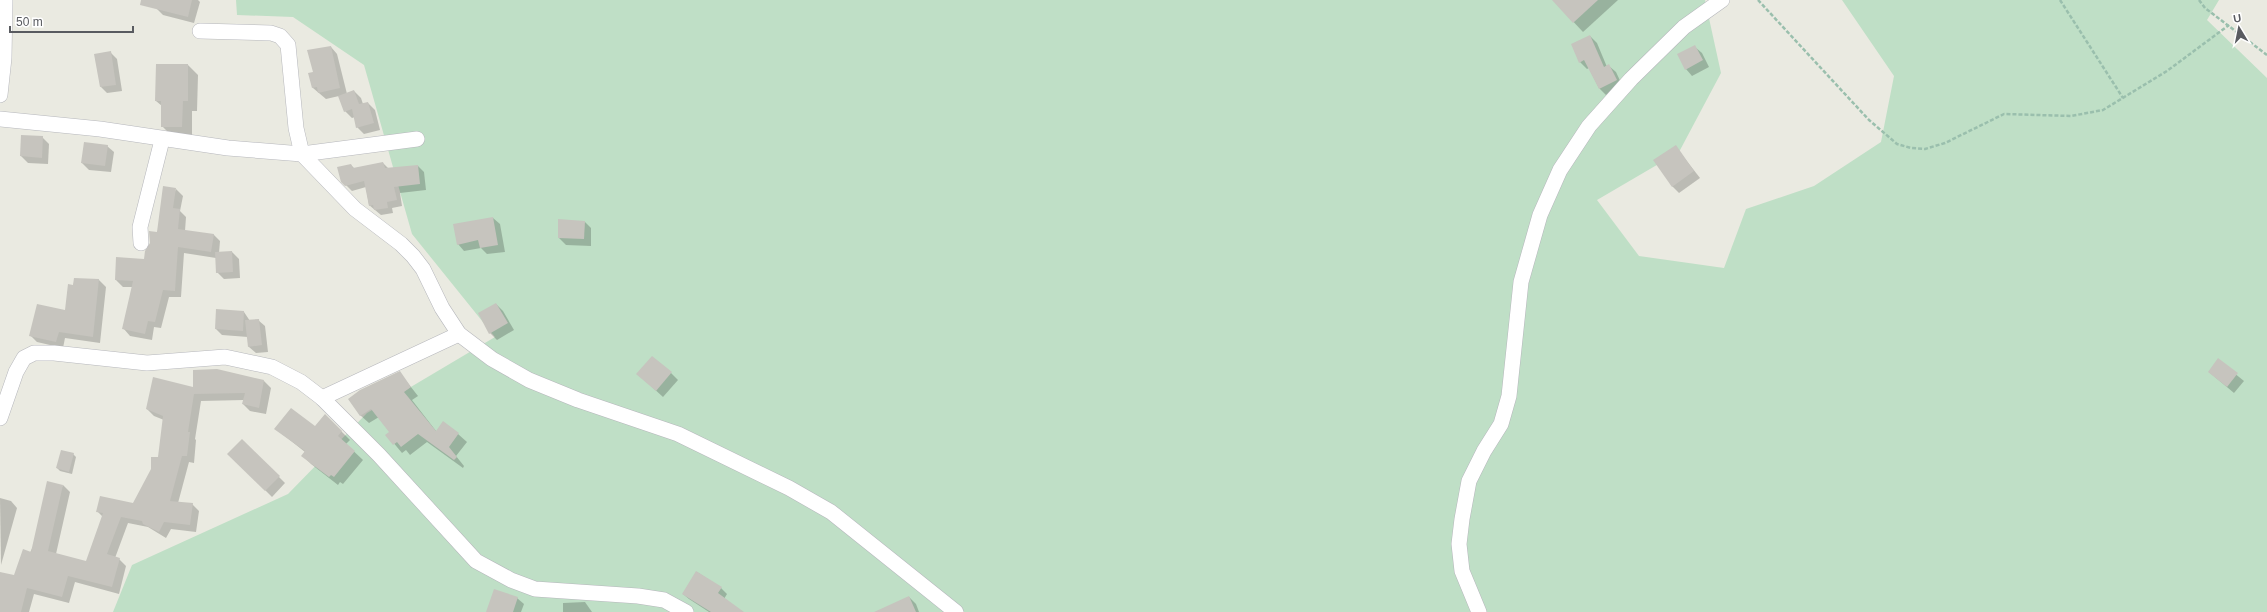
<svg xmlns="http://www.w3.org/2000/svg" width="2267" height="612" font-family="Arial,sans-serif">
  <rect width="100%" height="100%" fill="#eaeae1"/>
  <polygon fill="#bfdfc6" points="236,0 1705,0 1721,73 1679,152 1597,200 1639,256 1724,268 1746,209 1814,186 1881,142 1894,76 1842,0 2219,0 2207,20 2267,78 2267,612 113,612 132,565 288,494 367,413 495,337 412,234 364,65 293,17 237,15"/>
  <g fill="#0003">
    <polygon points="158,0 198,0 200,2 194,23 163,15 156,8"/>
    <polygon points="1553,0 1618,0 1583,32"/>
    <polygon points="1590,36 1597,43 1607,67 1609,66 1616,72 1623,87 1606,95 1599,88 1589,68 1587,69 1580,62"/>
    <polygon points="331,47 337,54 347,94 354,91 361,98 363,104 368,103 375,110 380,130 364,134 357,127 355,117 352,118 345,111 339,96 326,99 313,88 309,74 314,73"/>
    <polygon points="1695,47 1702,53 1709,67 1692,76 1686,69"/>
    <polygon points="110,52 117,59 122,91 107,93 101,87"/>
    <polygon points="157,65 188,65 198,75 197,111 192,111 192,136 172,136 162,126 162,106 156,101"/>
    <polygon points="42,137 49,144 48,164 28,163 21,156"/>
    <polygon points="107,146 114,152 111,172 89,170 82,163"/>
    <polygon points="1675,146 1700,178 1679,193 1672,186"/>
    <polygon points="383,163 389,169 418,166 424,172 426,190 400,193 402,206 392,208 393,213 381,215 369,205 366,187 352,191 342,181 351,165 355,169"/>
    <polygon points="176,189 183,196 180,211 186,217 185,231 214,235 220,241 219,253 232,252 239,259 240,278 224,279 217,272 216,258 184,253 181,297 169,297 161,328 154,327 152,340 130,336 124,329 133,287 123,287 116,280 145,260"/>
    <polygon points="493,218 500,224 505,252 487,254 481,248 464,251 458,244"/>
    <polygon points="585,222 591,228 591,246 566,245 559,238"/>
    <polygon points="75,279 99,280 106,287 100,343 65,338 63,348 37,342 30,335 66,311"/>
    <polygon points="496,304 503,311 514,330 497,340 490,333"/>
    <polygon points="244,312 250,321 258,320 265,326 268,352 256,353 249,347 248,337 222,335 216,329"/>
    <polygon points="2218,360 2244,381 2234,393 2209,372"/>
    <polygon points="400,373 418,396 412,400 436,431 458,434 467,442 456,456 464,466 463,468 427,442 410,455 406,450 402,453 387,435 391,432 379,417 369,423 360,415"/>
    <polygon points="671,373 678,380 663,397 638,374"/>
    <polygon points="264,381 271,388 266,414 250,411 243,404 244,400 201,401 195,439 196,440 194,463 189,462 178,503 192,504 199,511 196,532 171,529 166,538 148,527 128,523 115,558 119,559 126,566 119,594 75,582 69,603 34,594 29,612 1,612 63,485 70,492 56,554 86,563 103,517 97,511 133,504 159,458 164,420 154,416 147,409 194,389"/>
    <polygon points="325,415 350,440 346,444 363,460 343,484 340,482 338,485 311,464 303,456 305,452 276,429 315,427"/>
    <polygon points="242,440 285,483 272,497 229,454"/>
    <polygon points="73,454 76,457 72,474 60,471 57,468"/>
    <polygon points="0,498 11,501 17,508 1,565"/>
    <polygon points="697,572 721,588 727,594 724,599 741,612 709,612 689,599 683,594"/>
    <polygon points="909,597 916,604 919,612 899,612"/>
    <polygon points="517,598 524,604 521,612 487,612"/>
    <polygon points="585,602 592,612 563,612 563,603"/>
  </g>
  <g fill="#c6c4be">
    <polygon points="141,0 192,0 188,17 140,5"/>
    <polygon points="1552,0 1598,0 1573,23"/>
    <polygon points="1590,35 1604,67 1609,64 1617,80 1599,89 1584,60 1579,63 1571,44"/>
    <polygon points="1695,45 1703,60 1685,70 1677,54"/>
    <polygon points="331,46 340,88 318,93 317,87 312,88 308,73 313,72 307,50"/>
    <polygon points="111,51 116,85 100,87 94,54"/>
    <polygon points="156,64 188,64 188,101 183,101 182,127 161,127 161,101 155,101"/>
    <polygon points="354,90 359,104 368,102 374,123 356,128 352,109 344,112 338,96"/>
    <polygon points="21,135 43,136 42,158 20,156"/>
    <polygon points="84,142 108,145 105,166 81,163"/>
    <polygon points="1676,145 1694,171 1672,187 1653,160"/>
    <polygon points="383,162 385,168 418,165 420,184 394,187 397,200 387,202 388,208 374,210 373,205 369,206 364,181 345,186 341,182 337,167 351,164 353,168"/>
    <polygon points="163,186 176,188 173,208 180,209 178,229 214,234 211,252 178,247 175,291 163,290 155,322 148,321 145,334 122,329 133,281 115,280 116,257 144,259 145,251 150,243 149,231 157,232"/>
    <polygon points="493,217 498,245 480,248 478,240 457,245 453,224"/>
    <polygon points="558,219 585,221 584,239 558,238"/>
    <polygon points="232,251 233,272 216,273 215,252"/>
    <polygon points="74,278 99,279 93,337 59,332 56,342 29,336 37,304 65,310 68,284 73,285"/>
    <polygon points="496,303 508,323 489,334 478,313"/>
    <polygon points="216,309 244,311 243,331 215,329"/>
    <polygon points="259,319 262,345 248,347 245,320"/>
    <polygon points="652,356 672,372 656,391 636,374"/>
    <polygon points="2218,358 2238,373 2227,387 2208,372"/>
    <polygon points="217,369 264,380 259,408 242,404 245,393 194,394 188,432 190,432 187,456 182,456 170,501 193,503 190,525 164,522 159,532 143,524 142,521 121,517 107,554 120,558 112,587 68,576 62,597 27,588 21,612 0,612 0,572 14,575 23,549 31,552 47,481 63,485 48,551 86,561 103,513 96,512 100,496 133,503 151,469 151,457 158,457 163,416 146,409 153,377 193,387 193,370"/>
    <polygon points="400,371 411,387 404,392 436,431 443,421 459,433 449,447 457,457 454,460 418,434 401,447 397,442 393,445 385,435 389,432 371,409 360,416 348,399 360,390"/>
    <polygon points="291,408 315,426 325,414 342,431 338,436 355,451 334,477 331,475 329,477 301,456 305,451 274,429"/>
    <polygon points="242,439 280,476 265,491 227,454"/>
    <polygon points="61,450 74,453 69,472 56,468"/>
    <polygon points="696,571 722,587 718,593 744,612 711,612 682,594"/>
    <polygon points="494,589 518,597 513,612 486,612"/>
    <polygon points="909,596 916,612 874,612"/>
  </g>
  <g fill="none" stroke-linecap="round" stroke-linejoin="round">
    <defs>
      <g id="minor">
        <polyline points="200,31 271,33 280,36 288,45 296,128 302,154 355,209 401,244 413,256 423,269 442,308 459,334 492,359 529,380 578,400 678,434 789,488 831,512 956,612"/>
        <polyline points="0,95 4,58 5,0"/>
        <polyline points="0,119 100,129 228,148 302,154 417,139"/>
        <polyline points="141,243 140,227 162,140"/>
        <polyline points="322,398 459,334"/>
        <polyline points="0,418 16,372 24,358 34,353 54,353 147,363 225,357 272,367 301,382 322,398 379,455 476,561 511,580 535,589 638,596 664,600 686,612"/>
        <polyline points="1479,612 1462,571 1459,544 1462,519 1469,481 1484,451 1501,424 1509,396 1521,282 1540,215 1560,170 1589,126 1631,79 1684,27 1722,0"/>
      </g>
    </defs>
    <use href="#minor" stroke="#b6b7bc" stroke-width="16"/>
    <g stroke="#9abfad" stroke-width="2.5" stroke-dasharray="4 2" stroke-linecap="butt">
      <polyline points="1758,0 1869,120 1897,144 1911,148 1925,149 1945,143 2004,114 2071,116 2103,110 2167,71 2229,25"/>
      <polyline points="2060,0 2123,98"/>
      <polyline points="2199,0 2205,8 2267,55"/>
    </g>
    <use href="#minor" stroke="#fff" stroke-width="15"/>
  </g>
  <g transform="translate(2239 28) rotate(350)" stroke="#ffffff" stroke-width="3" paint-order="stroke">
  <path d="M0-3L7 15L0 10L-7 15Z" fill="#595b60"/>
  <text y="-6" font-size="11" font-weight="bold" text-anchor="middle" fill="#595b60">U</text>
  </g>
  <path d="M10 26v6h123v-6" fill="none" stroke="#595b60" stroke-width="2"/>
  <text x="16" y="26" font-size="12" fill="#595b60" stroke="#ffffff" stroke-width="3" paint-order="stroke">50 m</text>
</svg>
